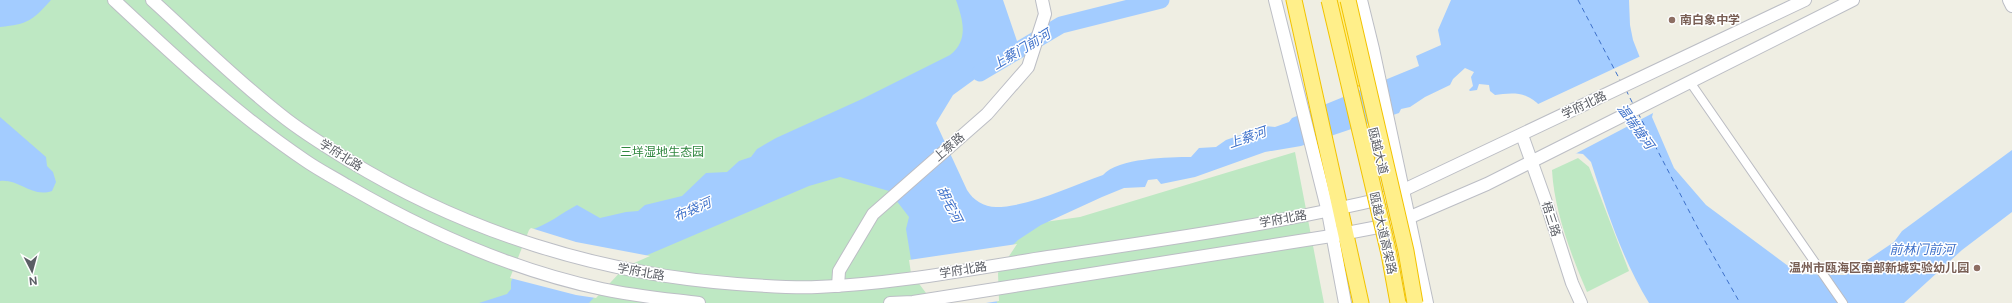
<svg xmlns="http://www.w3.org/2000/svg" width="2012" height="303" font-family="'Public Sans','Noto Sans SC',sans-serif">
  <rect width="100%" height="100%" fill="#efeee3"/>
  <g fill="#bee8c3">
    <polygon points="0,0 989,0 1001,39 916,96 952,235 1080,217 1295,152 1324,303 0,303"/>
    <path d="M1578,158L1589,167L1629,271L1587,292C1571,255 1554,210 1552,170Z"/>
  </g>
  <g fill="#a3ccff">
    <path d="M0,0H51C32,21 28,24 0,27Z"/>
    <path d="M956,0H1003L1019,47L953,95L936,123L967,190C973,200 984,207 996,207C1028,207 1072,186 1103,175C1118,158 1169,157 1191,157L1199,148L1216,147L1226,140L1266,126L1275,127L1289,122L1292,118L1419,66L1416,56L1441,45L1438,30L1451,0H1629L1630,25L1633,40L1655,96V106L1652,117L1674,168L1706,205L1799,274L1845,275L1894,242L1902,231L2012,150V212L1962,250L1904,303H1649C1622,259 1607,211 1591,162L1583,154L1574,153C1562,136 1546,104 1526,96C1516,92 1504,94 1495,95L1490,91L1489,85L1479,84L1477,90L1470,91L1469,90L1473,86L1471,77L1474,72L1465,68L1453,79L1450,85L1425,97L1410,107L1401,109L1399,113L1301,146L1265,152L1195,177L1161,184L1157,179L1148,180L1145,187L1124,188L1102,197L1041,225L1018,240L1012,246L996,272L995,284L997,303H930L928,293L913,272L906,229L909,217L889,191L840,177L809,186L624,265L589,303H479L507,294L511,289V282L531,230C547,225 562,213 577,205L600,218L626,212L638,211L645,205L682,196L706,173L727,172L739,161L751,157L757,149L776,138L862,99L950,55C969,40 963,20 956,0Z"/>
    <path d="M0,117L46,157L47,166L53,172L56,182L52,191C31,198 20,179 0,181Z"/>
  </g>
  <g fill="#efeee3">
    <polygon points="1641,56 1657,96 1658,102 1655,112 1573,155 1567,156 1563,153 1559,149 1539,107 1536,105"/>
    <polygon points="531,228 576,242 650,256 625,267 596,298 576,295 510,278 529,230"/>
    <polygon points="1017,244 998,273 999,301 986,303 928,303 926,293 911,273 909,260"/>
  </g>
  <g fill="none" stroke-linecap="round" stroke-linejoin="round">
    <polyline stroke="#a3ccff" stroke-width="17" points="980,73 1061,25 1161,0"/>
    <g stroke="#3e71ca" stroke-width="1" stroke-dasharray="5 4" stroke-linecap="butt">
      <polyline points="1578,0 1620,80"/>
      <polyline points="1626,90 1633,104"/>
      <polyline points="1638,113 1701,234 1740,303"/>
    </g>
    <defs>
      <polyline id="street" points="1690,82 1843,303"/>
      <g id="secondary">
        <path d="M114,0C174,56 237,115 306,161C319,170 333,177 346,185C425,231 512,270 602,289C634,296 667,299 699,303"/>
        <path d="M152,0C195,39 236,80 281,115C302,132 325,146 348,160C466,232 599,274 737,284C764,286 791,288 817,287C895,284 971,269 1048,257C1162,240 1277,224 1389,197L1805,0"/>
        <polyline points="1275,0 1328,212 1345,303"/>
        <polyline points="1361,0 1373,49 1427,303"/>
        <polyline points="2009,0 2012,6"/>
        <polyline points="1522,135 1547,205 1572,283 1581,303"/>
        <polyline points="838,286 839,271 873,214 987,114 1028,67 1045,14 1042,0"/>
        <polyline points="890,303 913,302 1331,236 1394,224 1487,184 1853,0"/>
      </g>
      <g id="highway">
        <polyline points="1294,0 1361,303"/>
        <polyline points="1339,0 1359,78"/>
      </g>
    </defs>
    <use href="#street" stroke="#bbbcc3" stroke-width="10"/>
    <use href="#secondary" stroke="#bcbec5" stroke-width="14"/>
    <use href="#highway" stroke="#f2c300" stroke-width="17"/>
    <use href="#street" stroke="#fff" stroke-width="8"/>
    <use href="#secondary" stroke="#fff" stroke-width="12"/>
    <use href="#highway" stroke="#ffef8a" stroke-width="15"/>
    <defs>
      <g id="highway-bridge">
        <polyline points="1329,0 1389,254 1398,303"/>
        <polyline points="1348,0 1406,251 1415,303"/>
      </g>
    </defs>
    <use href="#highway-bridge" stroke="#f2c300" stroke-width="17" stroke-linecap="butt"/>
    <use href="#highway-bridge" stroke="#ffef8a" stroke-width="15"/>
  </g>
  <g fill="#8d6e63" stroke="#fff" stroke-width="1.5">
    <circle cx="1672" cy="20" r="4"/>
    <circle cx="1977" cy="268" r="4"/>
  </g>
  <g text-anchor="middle" stroke-width="3" stroke-linejoin="round" paint-order="stroke">
    <g font-size="12" font-weight="bold" fill="#785e54" stroke="#fff" text-anchor="start">
      <text x="1680" y="24">南白象中学</text>
      <text x="1969" y="272" text-anchor="end">温州市瓯海区南部新城实验幼儿园</text>
    </g>
    <g font-size="12" fill="#5b5e65" stroke="#fff">
      <text transform="translate(1584 105) rotate(-25)" y="4">学府北路</text>
      <text transform="translate(949 147) rotate(-41)" y="4">上蔡路</text>
      <text transform="translate(1378 151) rotate(76)" y="4">瓯越大道</text>
      <text transform="translate(341 155) rotate(32)" y="4">学府北路</text>
      <text transform="translate(1283 219) rotate(-10)" y="4">学府北路</text>
      <text transform="translate(1551 219) rotate(72)" y="4">梧三路</text>
      <text transform="translate(1383 233) rotate(77)" y="4">瓯越大道高架路</text>
      <text transform="translate(963 270) rotate(-9)" y="4">学府北路</text>
      <text transform="translate(641 272) rotate(10)" y="4">学府北路</text>
    </g>
    <g font-size="12" fill="#30873f" stroke="#fff">
      <text x="662" y="156">三垟湿地生态园</text>
    </g>
    <g font-size="13" font-style="italic" fill="#3e71ca" stroke="#fff">
      <text transform="translate(1021 49) rotate(-31)" y="5">上蔡门前河</text>
      <text transform="translate(1636 126) rotate(54)" y="5">温瑞塘河</text>
      <text transform="translate(1247 137) rotate(-19)" y="5">上蔡河</text>
      <text transform="translate(950 204) rotate(63)" y="5">胡宅河</text>
      <text transform="translate(692 209) rotate(-23)" y="5">布袋河</text>
      <text x="1922" y="254">前林门前河</text>
    </g>
  </g>
  <g transform="translate(32 271) rotate(174)" stroke="#ffffff" stroke-width="3" paint-order="stroke">
  <path d="M0-3L7 15L0 10L-7 15Z" fill="#5b5e65"/>
  <text y="-6" font-size="11" font-weight="bold" text-anchor="middle" fill="#5b5e65">N</text>
  </g>
</svg>
